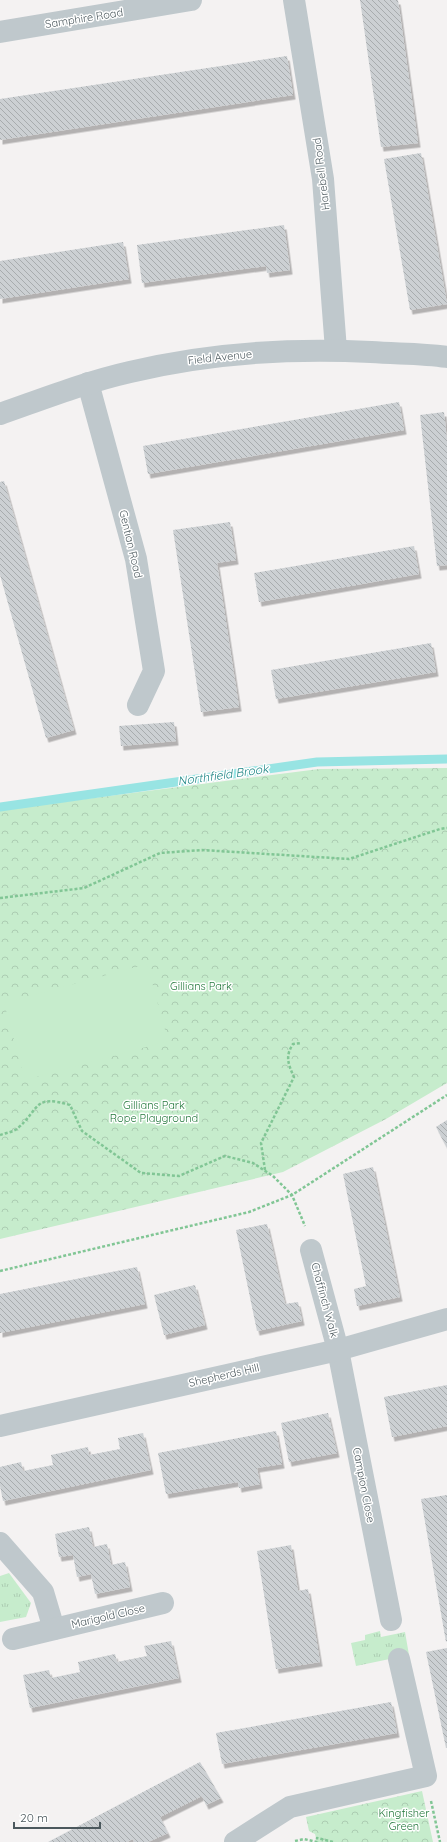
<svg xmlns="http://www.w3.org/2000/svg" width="447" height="1842" font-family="Quicksand,sans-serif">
  <defs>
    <pattern id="grass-tufts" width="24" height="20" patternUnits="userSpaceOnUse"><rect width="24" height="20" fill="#c6eccc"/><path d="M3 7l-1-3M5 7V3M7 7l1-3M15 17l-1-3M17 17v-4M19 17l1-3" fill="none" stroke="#acccb2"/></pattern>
    <pattern id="park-crowns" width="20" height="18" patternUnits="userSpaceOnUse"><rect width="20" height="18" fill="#c6eccc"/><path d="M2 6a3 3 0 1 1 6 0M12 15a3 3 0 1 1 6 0" fill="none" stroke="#acccb2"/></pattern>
    <pattern id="building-back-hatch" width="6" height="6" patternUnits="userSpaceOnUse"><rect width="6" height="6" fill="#ccd0d3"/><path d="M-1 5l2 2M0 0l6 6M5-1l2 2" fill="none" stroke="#a8acae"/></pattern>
    <filter id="shadow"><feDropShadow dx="2.5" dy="4.5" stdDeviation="0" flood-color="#0004"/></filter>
  </defs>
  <rect width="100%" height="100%" fill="#f4f2f2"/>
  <g fill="url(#grass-tufts)">
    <polygon points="9,1573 31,1603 26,1617 0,1622 0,1576"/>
    <polygon points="380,1631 381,1637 405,1632 409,1655 356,1666 351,1643 365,1640 365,1635"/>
  </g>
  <g fill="url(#park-crowns)">
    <polygon points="447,768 447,1083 386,1119 283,1172 0,1239 0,810 319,769"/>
    <polygon points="422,1791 433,1842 317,1842 315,1834 309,1831 306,1817"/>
  </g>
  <polygon fill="#c6eccc" points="147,964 168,1041 25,1080 4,1003"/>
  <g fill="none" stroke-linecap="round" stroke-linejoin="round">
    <polyline stroke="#98e4e3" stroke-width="9" points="0,807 317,762 447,759"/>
  </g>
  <g fill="url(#building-back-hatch)" filter="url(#shadow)">
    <polygon points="360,0 398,0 418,143 381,147"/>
    <polygon points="287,56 293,95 0,140 0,99"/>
    <polygon points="421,153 447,304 410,310 384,159"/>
    <polygon points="284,225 290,270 267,273 266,266 142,283 137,245"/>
    <polygon points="123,242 129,279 0,299 0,261"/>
    <polygon points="399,402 404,430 148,474 143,446"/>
    <polygon points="444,412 447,441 447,565 437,566 420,415"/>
    <polygon points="4,481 74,730 46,738 0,575 0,482"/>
    <polygon points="230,522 236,560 217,563 239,707 201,712 173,530"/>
    <polygon points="414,546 419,574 259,602 254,573"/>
    <polygon points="431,643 436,672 276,699 271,670"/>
    <polygon points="174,722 176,741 121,746 119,726"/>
    <polygon points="447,1120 447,1148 436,1127"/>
    <polygon points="373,1167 400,1297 357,1306 354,1289 366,1286 343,1174"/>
    <polygon points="267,1224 285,1304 298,1302 302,1321 257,1331 236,1230"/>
    <polygon points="137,1267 145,1304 0,1333 0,1294"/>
    <polygon points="195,1285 205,1325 164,1335 154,1295"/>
    <polygon points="447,1385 447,1426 392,1437 384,1397"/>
    <polygon points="328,1413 337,1453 289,1462 281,1423"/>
    <polygon points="276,1431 282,1464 257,1468 260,1484 239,1488 238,1482 166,1494 158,1453"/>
    <polygon points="143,1433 151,1470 3,1501 0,1486 0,1467 21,1462 23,1471 53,1465 51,1455 88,1447 89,1455 120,1449 118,1438"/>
    <polygon points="447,1495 447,1641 446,1642 421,1499"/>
    <polygon points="89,1527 93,1547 107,1544 111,1565 125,1562 130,1587 95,1594 91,1574 77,1577 73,1555 59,1557 55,1534"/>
    <polygon points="291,1545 298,1591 308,1589 320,1662 276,1669 257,1551"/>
    <polygon points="171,1641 179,1678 30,1708 23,1675 49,1670 51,1678 80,1672 78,1662 115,1654 117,1662 147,1656 144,1646"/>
    <polygon points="447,1648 447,1748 446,1748 426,1652"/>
    <polygon points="391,1702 397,1733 222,1764 216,1733"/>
    <polygon points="200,1762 221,1798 206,1805 202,1796 160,1817 168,1833 148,1842 134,1842 133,1839 127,1842 48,1842"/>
  </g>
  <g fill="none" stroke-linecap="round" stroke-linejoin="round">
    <g stroke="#81c695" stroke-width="2.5" stroke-dasharray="3 2" stroke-linecap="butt">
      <polyline points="0,898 84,888 160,853 202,850 349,859 440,829 447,828"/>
      <path d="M0,1135C5,1133 14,1132 18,1128C40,1109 33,1094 70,1105L82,1131L141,1173L179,1176L225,1156L253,1163L273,1176L292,1195L305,1226"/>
      <path d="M265,1170L261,1143L294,1077C288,1064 285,1056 293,1044L301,1043"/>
      <polyline points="0,1271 249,1212 292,1195 447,1095"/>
      <polyline points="431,1801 440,1842"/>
      <polyline points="295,1841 304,1839 317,1842 317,1838 333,1842"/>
    </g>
    <g stroke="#bfc8cc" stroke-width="22">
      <polyline points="294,0 323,179 336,350"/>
      <polyline points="0,32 191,0"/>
      <polyline points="88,383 136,559 154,671 138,705"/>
      <path d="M0,414C43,399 86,382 130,372C209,353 291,348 371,352C397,354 422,353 447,357"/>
      <polyline points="311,1250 338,1350 391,1620"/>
      <polyline points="0,1426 338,1350 447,1319"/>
      <polyline points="0,1543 43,1592 54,1629"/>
      <polyline points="13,1639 163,1603"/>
      <polyline points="235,1842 290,1807 426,1776 399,1659"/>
    </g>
  </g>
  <g text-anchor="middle" stroke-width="3" stroke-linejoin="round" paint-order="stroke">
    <g font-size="11" fill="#4b585d" stroke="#fff">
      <text transform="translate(84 18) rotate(-9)" y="4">Samphire Road</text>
      <text transform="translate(321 174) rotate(-97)" y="4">Harebell Road</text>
      <text transform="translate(220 357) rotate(-6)" y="4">Field Avenue</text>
      <text transform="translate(131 544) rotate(77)" y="4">Gentian Road</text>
      <text transform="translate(325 1300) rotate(75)" y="4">Chaffinch Walk</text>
      <text transform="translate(224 1375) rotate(-13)" y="4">Shepherds Hill</text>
      <text transform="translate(364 1485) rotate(79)" y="4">Campion Close</text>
      <text transform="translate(108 1616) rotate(-13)" y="4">Marigold Close</text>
    </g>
    <g font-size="11" fill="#22783b" stroke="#fff">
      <text x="201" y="990">Gillians Park</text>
      <text x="154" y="1109">Gillians Park<tspan x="154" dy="13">Rope Playground</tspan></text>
      <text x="404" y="1817">Kingfisher<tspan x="404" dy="13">Green</tspan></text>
    </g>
    <g font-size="12" font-style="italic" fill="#1a8383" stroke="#fff">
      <text transform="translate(223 775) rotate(-8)" y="4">Northfield Brook</text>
    </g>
  </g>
  <path d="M14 1822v6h86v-6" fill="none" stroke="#4b585d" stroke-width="2"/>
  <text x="20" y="1822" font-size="12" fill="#4b585d" stroke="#ffffff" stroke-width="3" paint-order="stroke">20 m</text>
</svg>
